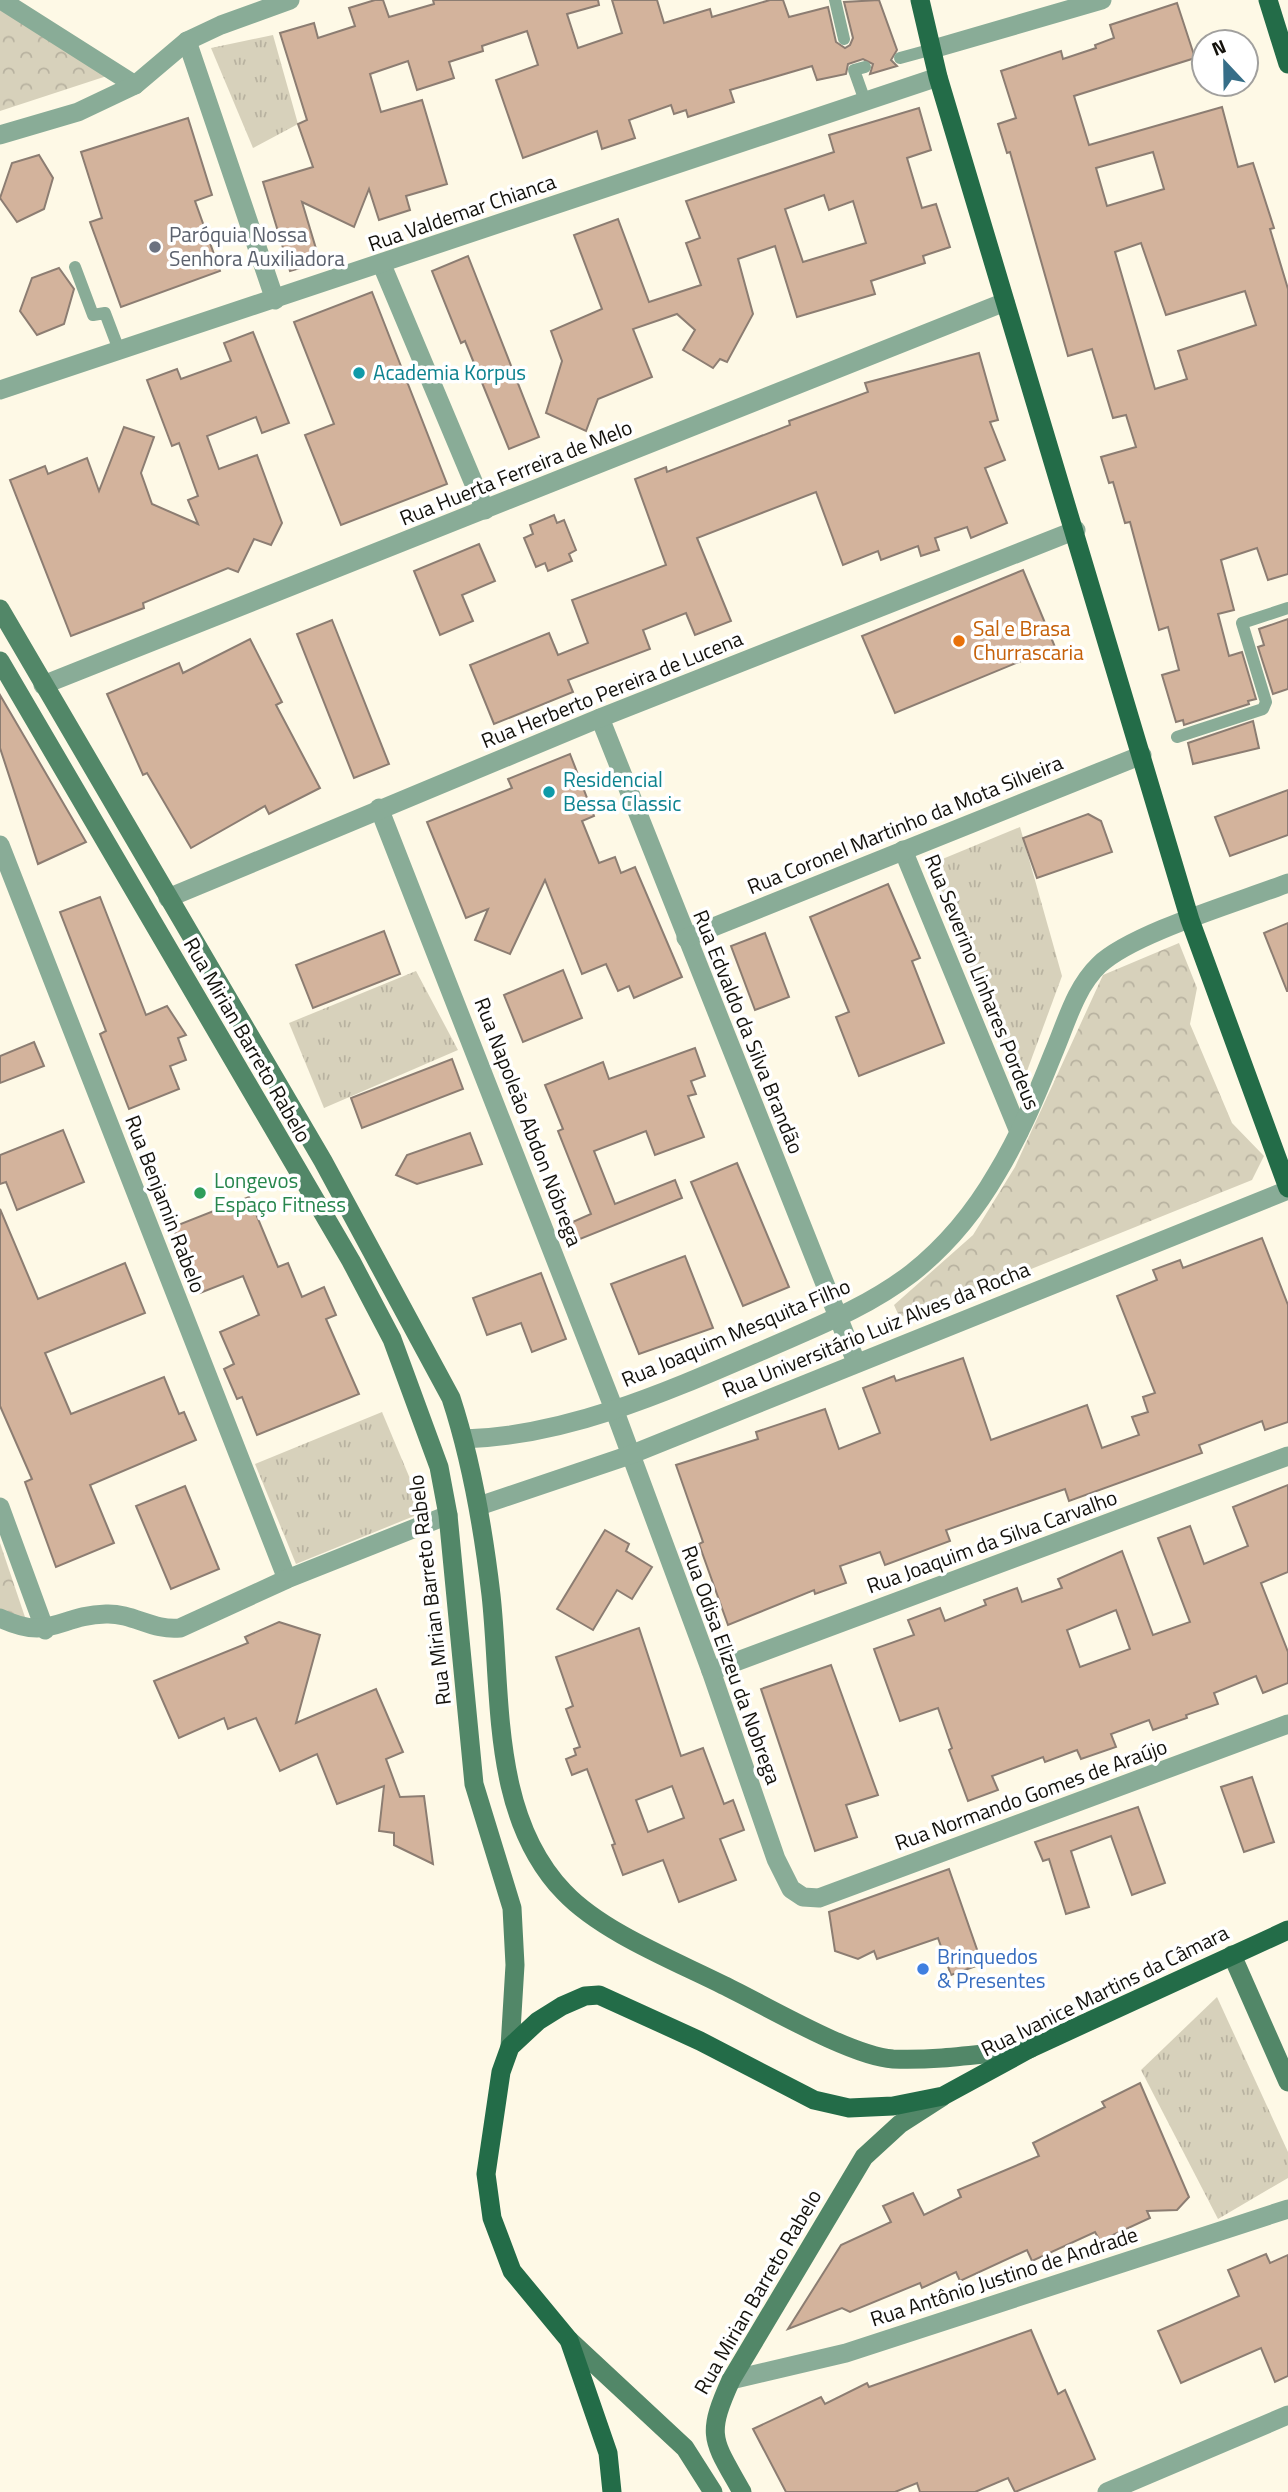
<svg xmlns="http://www.w3.org/2000/svg" width="1288" height="2492" font-family="'Titillium Web',sans-serif">
  <defs>
    <pattern id="grass-tufts" width="24" height="20" patternUnits="userSpaceOnUse" patternTransform="scale(1.75)"><rect width="24" height="20" fill="#d7d1bb"/><path d="M3 7l-1-3M5 7V3M7 7l1-3M15 17l-1-3M17 17v-4M19 17l1-3" fill="none" stroke="#b8b2a0"/></pattern>
    <pattern id="park-crowns" width="20" height="18" patternUnits="userSpaceOnUse" patternTransform="scale(1.75)"><rect width="20" height="18" fill="#d7d1bb"/><path d="M2 6a3 3 0 1 1 6 0M12 15a3 3 0 1 1 6 0" fill="none" stroke="#b8b2a0"/></pattern>
  </defs>
  <rect width="100%" height="100%" fill="#fef9e6"/>
  <g fill="url(#grass-tufts)">
    <polygon points="273,35 298,124 253,148 211,48"/>
    <polygon points="1020,827 1062,976 1020,1090 928,865"/>
    <polygon points="416,971 458,1050 324,1108 289,1023"/>
    <polygon points="382,1412 424,1512 296,1564 255,1464"/>
    <polygon points="1217,1997 1288,2152 1288,2178 1218,2219 1141,2070"/>
  </g>
  <g fill="url(#park-crowns)">
    <polygon points="0,8 116,73 0,111"/>
    <polygon points="1179,943 1197,988 1190,1024 1232,1123 1264,1156 1252,1180 917,1315 899,1316 894,1305 973,1235 1015,1167 1103,975"/>
    <polygon points="0,1543 28,1626 0,1612"/>
  </g>
  <g fill="#d3b39c" stroke="#8c7d72" stroke-width="2" fill-rule="evenodd">
    <polygon points="375,0 383,0 389,17 434,4 433,0 598,0 599,5 567,14 578,48 622,33 612,0 657,0 664,23 710,9 712,17 770,0 783,0 789,17 828,7 836,42 845,48 850,45 853,38 844,2 879,0 897,50 891,60 897,66 870,74 873,64 863,59 848,64 846,74 817,80 812,66 730,90 734,102 688,117 686,110 674,114 671,105 629,120 635,138 602,149 597,131 523,158 496,80 538,65 527,31 482,46 483,51 449,62 454,78 417,90 408,61 370,74 381,112 422,100 447,184 406,196 410,210 379,220 369,189 354,227 302,202 320,262 290,271 263,182 313,167 298,124 307,120 280,33 314,23 318,38 355,26 349,8"/>
    <path d="M1177,3L1195,58L1074,96L1089,145L1222,107L1238,167L1253,163L1274,228L1270,229L1288,289V574L1268,580L1257,548L1221,560L1234,610L1218,614L1229,656L1242,652L1256,699L1248,701L1249,704L1184,725L1183,720L1176,722L1162,675L1179,670L1168,627L1159,630L1130,522L1125,523L1113,482L1109,483L1101,457L1136,447L1126,415L1113,418L1092,349L1068,356L1010,152L1007,153L998,124L1016,118L1001,71L1061,51L1063,59L1096,48L1095,45L1114,38L1110,25ZM1153,152L1164,189L1107,206L1096,168ZM1141,243L1166,315L1245,291L1256,325L1178,351L1187,379L1155,389L1115,252Z"/>
    <path d="M919,108L931,150L907,158L922,208L936,204L950,247L923,256L925,263L871,281L875,294L797,317L775,246L738,259L753,314L727,362L720,359L713,368L683,350L695,330L677,314L633,329L652,377L598,399L586,431L546,413L562,361L551,331L602,309L574,235L618,219L649,302L701,285L686,243L700,238L686,201L834,152L829,135ZM824,195L829,210L853,201L866,243L803,262L785,209Z"/>
    <polygon points="188,118 212,195 195,201 220,271 121,307 90,222 102,218 81,152"/>
    <polygon points="39,155 53,178 44,209 17,222 0,198 12,163"/>
    <polygon points="468,256 539,437 509,449 465,341 461,343 432,271"/>
    <polygon points="59,268 74,289 64,324 37,335 20,311 32,278"/>
    <polygon points="372,292 447,484 341,525 305,435 334,424 294,322"/>
    <polygon points="253,332 289,423 262,433 256,417 207,436 219,469 257,455 282,523 271,545 254,539 238,572 228,568 143,603 144,608 71,636 10,480 45,466 48,474 87,458 99,491 124,427 154,437 141,473 152,504 198,524 188,500 198,496 179,443 172,446 147,380 177,369 181,379 231,361 224,343"/>
    <polygon points="979,353 998,420 990,422 1005,460 985,468 1007,523 971,538 967,527 935,538 939,550 921,556 918,546 881,560 878,551 843,565 816,492 697,538 731,621 695,635 686,613 643,630 650,649 568,680 573,692 494,724 470,665 549,633 558,655 588,643 572,600 666,565 635,479 666,467 667,472 790,425 789,421 868,392 865,383"/>
    <polygon points="554,515 557,523 564,520 576,550 569,554 572,561 548,571 545,563 536,567 524,538 533,534 530,525"/>
    <polygon points="479,544 495,581 462,595 473,621 440,635 414,571"/>
    <polygon points="1023,570 1055,647 895,713 862,636"/>
    <polygon points="1288,619 1288,689 1273,694 1258,647 1264,645 1259,629"/>
    <polygon points="332,620 389,764 354,778 297,634"/>
    <polygon points="250,639 282,702 276,705 320,788 269,814 265,806 191,848 147,773 143,775 107,694 179,663 183,673"/>
    <polygon points="0,695 86,842 38,864 0,748"/>
    <polygon points="1253,721 1259,748 1193,764 1188,743"/>
    <polygon points="570,754 594,816 582,821 599,863 615,857 621,873 635,867 682,977 634,998 629,986 618,991 606,964 582,974 545,880 510,954 475,940 488,909 466,918 427,822 512,788 508,779"/>
    <polygon points="1288,790 1288,835 1230,856 1215,817"/>
    <polygon points="1088,814 1101,821 1112,852 1037,878 1023,838"/>
    <polygon points="888,884 920,958 912,961 944,1043 859,1076 836,1017 849,1012 810,917"/>
    <polygon points="100,897 146,1015 167,1006 186,1035 178,1038 186,1060 170,1066 179,1089 129,1109 100,1034 106,1031 60,912"/>
    <polygon points="1288,923 1288,991 1287,991 1264,933"/>
    <polygon points="384,931 400,974 313,1008 296,965"/>
    <polygon points="765,933 789,997 755,1010 731,946"/>
    <polygon points="563,970 582,1018 523,1042 504,995"/>
    <polygon points="34,1042 44,1066 0,1083 0,1056"/>
    <polygon points="695,1048 705,1076 691,1081 696,1094 688,1096 704,1137 655,1155 646,1131 594,1151 615,1204 675,1180 682,1198 575,1241 568,1224 591,1214 558,1131 563,1129 545,1085 603,1062 609,1079"/>
    <polygon points="452,1059 463,1089 362,1128 351,1098"/>
    <polygon points="63,1130 84,1182 17,1210 6,1182 0,1184 0,1155"/>
    <polygon points="470,1133 482,1164 417,1184 396,1175 407,1155"/>
    <polygon points="737,1163 789,1287 743,1306 691,1182"/>
    <polygon points="249,1197 278,1267 288,1263 302,1297 324,1287 336,1315 326,1319 359,1394 257,1435 242,1397 237,1399 224,1369 234,1364 220,1332 259,1315 243,1276 200,1293 173,1227"/>
    <polygon points="0,1209 38,1299 125,1263 145,1313 45,1353 71,1414 164,1377 179,1414 184,1412 196,1440 90,1485 114,1543 56,1567 25,1482 32,1479 0,1406"/>
    <polygon points="1262,1238 1288,1305 1288,1422 1265,1430 1262,1421 1199,1445 1202,1453 1069,1501 1065,1489 946,1530 950,1541 885,1565 880,1552 840,1566 846,1583 815,1594 814,1590 728,1625 699,1544 703,1542 676,1465 758,1439 756,1432 825,1409 839,1449 880,1433 863,1388 894,1376 896,1381 963,1358 991,1440 1087,1405 1102,1448 1139,1435 1132,1417 1148,1412 1143,1397 1155,1393 1117,1296 1157,1280 1153,1270 1180,1260 1183,1268"/>
    <polygon points="685,1256 713,1328 639,1354 611,1284"/>
    <polygon points="541,1273 566,1339 532,1352 521,1323 487,1335 473,1298"/>
    <path d="M1288,1485V1572L1261,1583L1288,1652V1683L1263,1693L1256,1676L1214,1693L1218,1704L1186,1715L1187,1718L1153,1730L1149,1720L1111,1734L1116,1747L1081,1759L1077,1750L1045,1762L1043,1757L992,1776L998,1790L968,1801L949,1750L952,1748L938,1708L900,1721L874,1649L914,1635L908,1620L940,1608L945,1621L986,1605L984,1600L1017,1588L1022,1602L1062,1588L1058,1579L1122,1551L1153,1635L1190,1622L1158,1538L1190,1526L1204,1564L1248,1546L1233,1507ZM1116,1610L1130,1649L1080,1667L1067,1630Z"/>
    <polygon points="185,1486 219,1569 171,1589 136,1506"/>
    <polygon points="605,1530 629,1544 626,1551 652,1567 632,1599 617,1590 593,1630 557,1609"/>
    <polygon points="279,1622 320,1635 296,1723 376,1689 403,1752 386,1759 400,1797 424,1796 433,1864 394,1845 394,1833 379,1831 384,1786 337,1804 317,1754 280,1771 256,1718 228,1729 224,1718 179,1738 154,1681 248,1643 245,1637"/>
    <path d="M639,1628L681,1756L703,1748L724,1804L733,1800L744,1830L720,1839L736,1880L679,1902L663,1860L623,1875L612,1845L615,1844L587,1769L572,1775L566,1759L576,1755L574,1749L580,1747L566,1709L573,1706L556,1657ZM672,1786L684,1818L648,1832L636,1800Z"/>
    <polygon points="831,1665 878,1795 846,1805 857,1837 815,1851 761,1689"/>
    <polygon points="1252,1777 1274,1842 1244,1852 1221,1787"/>
    <polygon points="1138,1807 1165,1883 1132,1895 1111,1836 1071,1851 1089,1907 1066,1914 1049,1859 1043,1861 1035,1842"/>
    <polygon points="949,1869 982,1964 951,1975 938,1938 877,1959 874,1951 858,1959 835,1951 829,1912"/>
    <polygon points="1140,2083 1189,2197 1177,2210 1147,2211 1150,2218 1100,2241 1095,2232 1032,2261 1027,2250 960,2281 956,2272 922,2288 920,2283 850,2312 842,2308 788,2329 841,2245 891,2222 883,2206 913,2193 924,2215 961,2197 958,2190 1039,2156 1033,2143 1105,2107 1102,2102"/>
    <polygon points="1266,2254 1270,2263 1288,2255 1288,2376 1275,2382 1261,2348 1181,2383 1158,2331 1239,2296 1228,2270"/>
    <polygon points="1031,2330 1058,2394 1065,2390 1095,2459 1015,2492 1008,2478 975,2492 920,2492 917,2483 895,2492 786,2492 753,2429 821,2397 825,2404 867,2383 869,2387"/>
  </g>
  <g fill="none" stroke-linecap="round" stroke-linejoin="round">
    <g stroke="#89ac97" stroke-width="12">
      <polyline points="835,0 844,39"/>
      <polyline points="900,58 933,49"/>
      <polyline points="865,67 854,70 865,101"/>
      <polyline points="75,267 93,315 105,313 119,350"/>
      <polyline points="1177,737 1263,709 1266,702 1242,623 1288,608"/>
    </g>
    <g stroke="#89ac97" stroke-width="19">
      <polyline points="1,0 135,85"/>
      <polyline points="187,41 275,300"/>
      <polyline points="933,49 1102,0"/>
      <polyline points="0,135 78,112 135,85 187,41 221,25 290,0"/>
      <polyline points="382,265 485,510"/>
      <polyline points="0,390 938,77"/>
      <polyline points="43,685 1005,302"/>
      <polyline points="600,718 856,1362"/>
      <polyline points="379,808 614,1409 711,1671 776,1859 791,1889 803,1897 819,1898 1288,1724"/>
      <polyline points="0,845 287,1579"/>
      <polyline points="903,850 1019,1132"/>
      <polyline points="168,898 600,718 1076,530"/>
      <polyline points="686,938 1142,755"/>
      <path d="M464,1439C569,1436 671,1390 766,1349C816,1327 868,1307 912,1273C946,1246 975,1211 997,1173C1020,1135 1037,1094 1053,1054C1066,1024 1075,988 1099,965C1132,933 1242,901 1288,883"/>
      <polyline points="479,1506 630,1455 1288,1190"/>
      <polyline points="0,1507 45,1630"/>
      <path d="M0,1618C50,1642 59,1615 106,1614C133,1613 153,1631 180,1628L287,1579L448,1515"/>
      <polyline points="711,1671 1288,1456"/>
      <polyline points="731,2380 846,2353 1288,2209"/>
      <polyline points="1107,2492 1288,2415"/>
    </g>
    <g stroke="#528768" stroke-width="19">
      <path d="M0,609L323,1161L451,1398C472,1462 483,1527 491,1595C502,1694 490,1815 564,1892C602,1932 673,1960 723,1985C765,2005 850,2056 893,2059C938,2061 985,2053 1030,2049"/>
      <polyline points="0,661 351,1261 392,1339 439,1467 448,1515 474,1784 512,1908 515,1965 510,2047"/>
      <polyline points="1232,1955 1288,2082"/>
      <polyline points="569,2340 685,2448 713,2492"/>
      <path d="M742,2492C713,2440 705,2437 731,2380L864,2157L900,2124L942,2097"/>
    </g>
    <g stroke="#236c48" stroke-width="19">
      <polyline points="920,0 938,77 1190,920 1288,1188"/>
      <polyline points="1268,0 1288,64"/>
      <polyline points="612,2492 608,2453 569,2340 512,2271 492,2218 486,2174 501,2072 510,2047 538,2021 562,2006 585,1996 599,1995 700,2041 814,2100 849,2108 893,2106 943,2096 1031,2048 1288,1930"/>
    </g>
  </g>
  <circle fill="#6b7280" stroke="#fff" stroke-width="2.5" cx="155" cy="247" r="7"/>
  <g fill="#0f9aa8" stroke="#fff" stroke-width="2.5">
    <circle cx="359" cy="373" r="7"/>
    <circle cx="549" cy="792" r="7"/>
  </g>
  <circle fill="#e8710a" stroke="#fff" stroke-width="2.5" cx="959" cy="641" r="7"/>
  <circle fill="#2e9e5b" stroke="#fff" stroke-width="2.5" cx="200" cy="1193" r="7"/>
  <circle fill="#3f7fe0" stroke="#fff" stroke-width="2.5" cx="923" cy="1969" r="7"/>
  <g text-anchor="middle" stroke-width="7" stroke-linejoin="round" paint-order="stroke">
    <g font-size="21" fill="#14120c" stroke="#fff">
      <text transform="translate(462 213) rotate(-19)" y="7">Rua Valdemar Chianca</text>
      <text transform="translate(516 473) rotate(-22)" y="7">Rua Huerta Ferreira de Melo</text>
      <text transform="translate(612 690) rotate(-22)" y="7">Rua Herberto Pereira de Lucena</text>
      <text transform="translate(905 825) rotate(-22)" y="7">Rua Coronel Martinho da Mota Silveira</text>
      <text transform="translate(982 982) rotate(68)" y="7">Rua Severino Linhares Pordeus</text>
      <text transform="translate(748 1032) rotate(68)" y="7">Rua Edvaldo da Silva Brandão</text>
      <text transform="translate(247 1040) rotate(60)" y="7">Rua Mirian Barreto Rabelo</text>
      <text transform="translate(528 1122) rotate(69)" y="7">Rua Napoleão Abdon Nóbrega</text>
      <text transform="translate(165 1204) rotate(69)" y="7">Rua Benjamin Rabelo</text>
      <text transform="translate(876 1330) rotate(-22)" y="7">Rua Universitário Luiz Alves da Rocha</text>
      <text transform="translate(736 1333) rotate(-23)" y="7">Rua Joaquim Mesquita Filho</text>
      <text transform="translate(992 1542) rotate(-20)" y="7">Rua Joaquim da Silva Carvalho</text>
      <text transform="translate(430 1590) rotate(-97)" y="7">Rua Mirian Barreto Rabelo</text>
      <text transform="translate(731 1665) rotate(70)" y="7">Rua Odisa Elizeu da Nobrega</text>
      <text transform="translate(1031 1795) rotate(-20)" y="7">Rua Normando Gomes de Araújo</text>
      <text transform="translate(1105 1991) rotate(-26)" y="7">Rua Ivanice Martins da Câmara</text>
      <text transform="translate(1004 2277) rotate(-18)" y="7">Rua Antônio Justino de Andrade</text>
      <text transform="translate(758 2292) rotate(-60)" y="7">Rua Mirian Barreto Rabelo</text>
    </g>
    <g font-size="21" fill="#5b616d" stroke="#fff" text-anchor="start">
      <text x="169" y="242">Paróquia Nossa<tspan x="169" dy="24">Senhora Auxiliadora</tspan></text>
    </g>
    <g font-size="21" fill="#0d838f" stroke="#fff" text-anchor="start">
      <text x="373" y="380">Academia Korpus</text>
      <text x="563" y="787">Residencial<tspan x="563" dy="24">Bessa Classic</tspan></text>
    </g>
    <g font-size="21" fill="#c56008" stroke="#fff" text-anchor="start">
      <text x="973" y="636">Sal e Brasa<tspan x="973" dy="24">Churrascaria</tspan></text>
    </g>
    <g font-size="21" fill="#27864d" stroke="#fff" text-anchor="start">
      <text x="214" y="1188">Longevos<tspan x="214" dy="24">Espaço Fitness</tspan></text>
    </g>
    <g font-size="21" fill="#366cbe" stroke="#fff" text-anchor="start">
      <text x="937" y="1964">Brinquedos<tspan x="937" dy="24">&amp; Presentes</tspan></text>
    </g>
  </g>
  <g transform="translate(1225 63) rotate(338)"><circle r="33" fill="#ffffff" stroke="#a1a09e" stroke-width="2"/>
  <path d="M0-5L12 26L0 18L-12 26Z" fill="#366e88"/>
  <text y="-10" font-size="19" font-weight="bold" text-anchor="middle" fill="#14120c">N</text>
  </g>
</svg>
